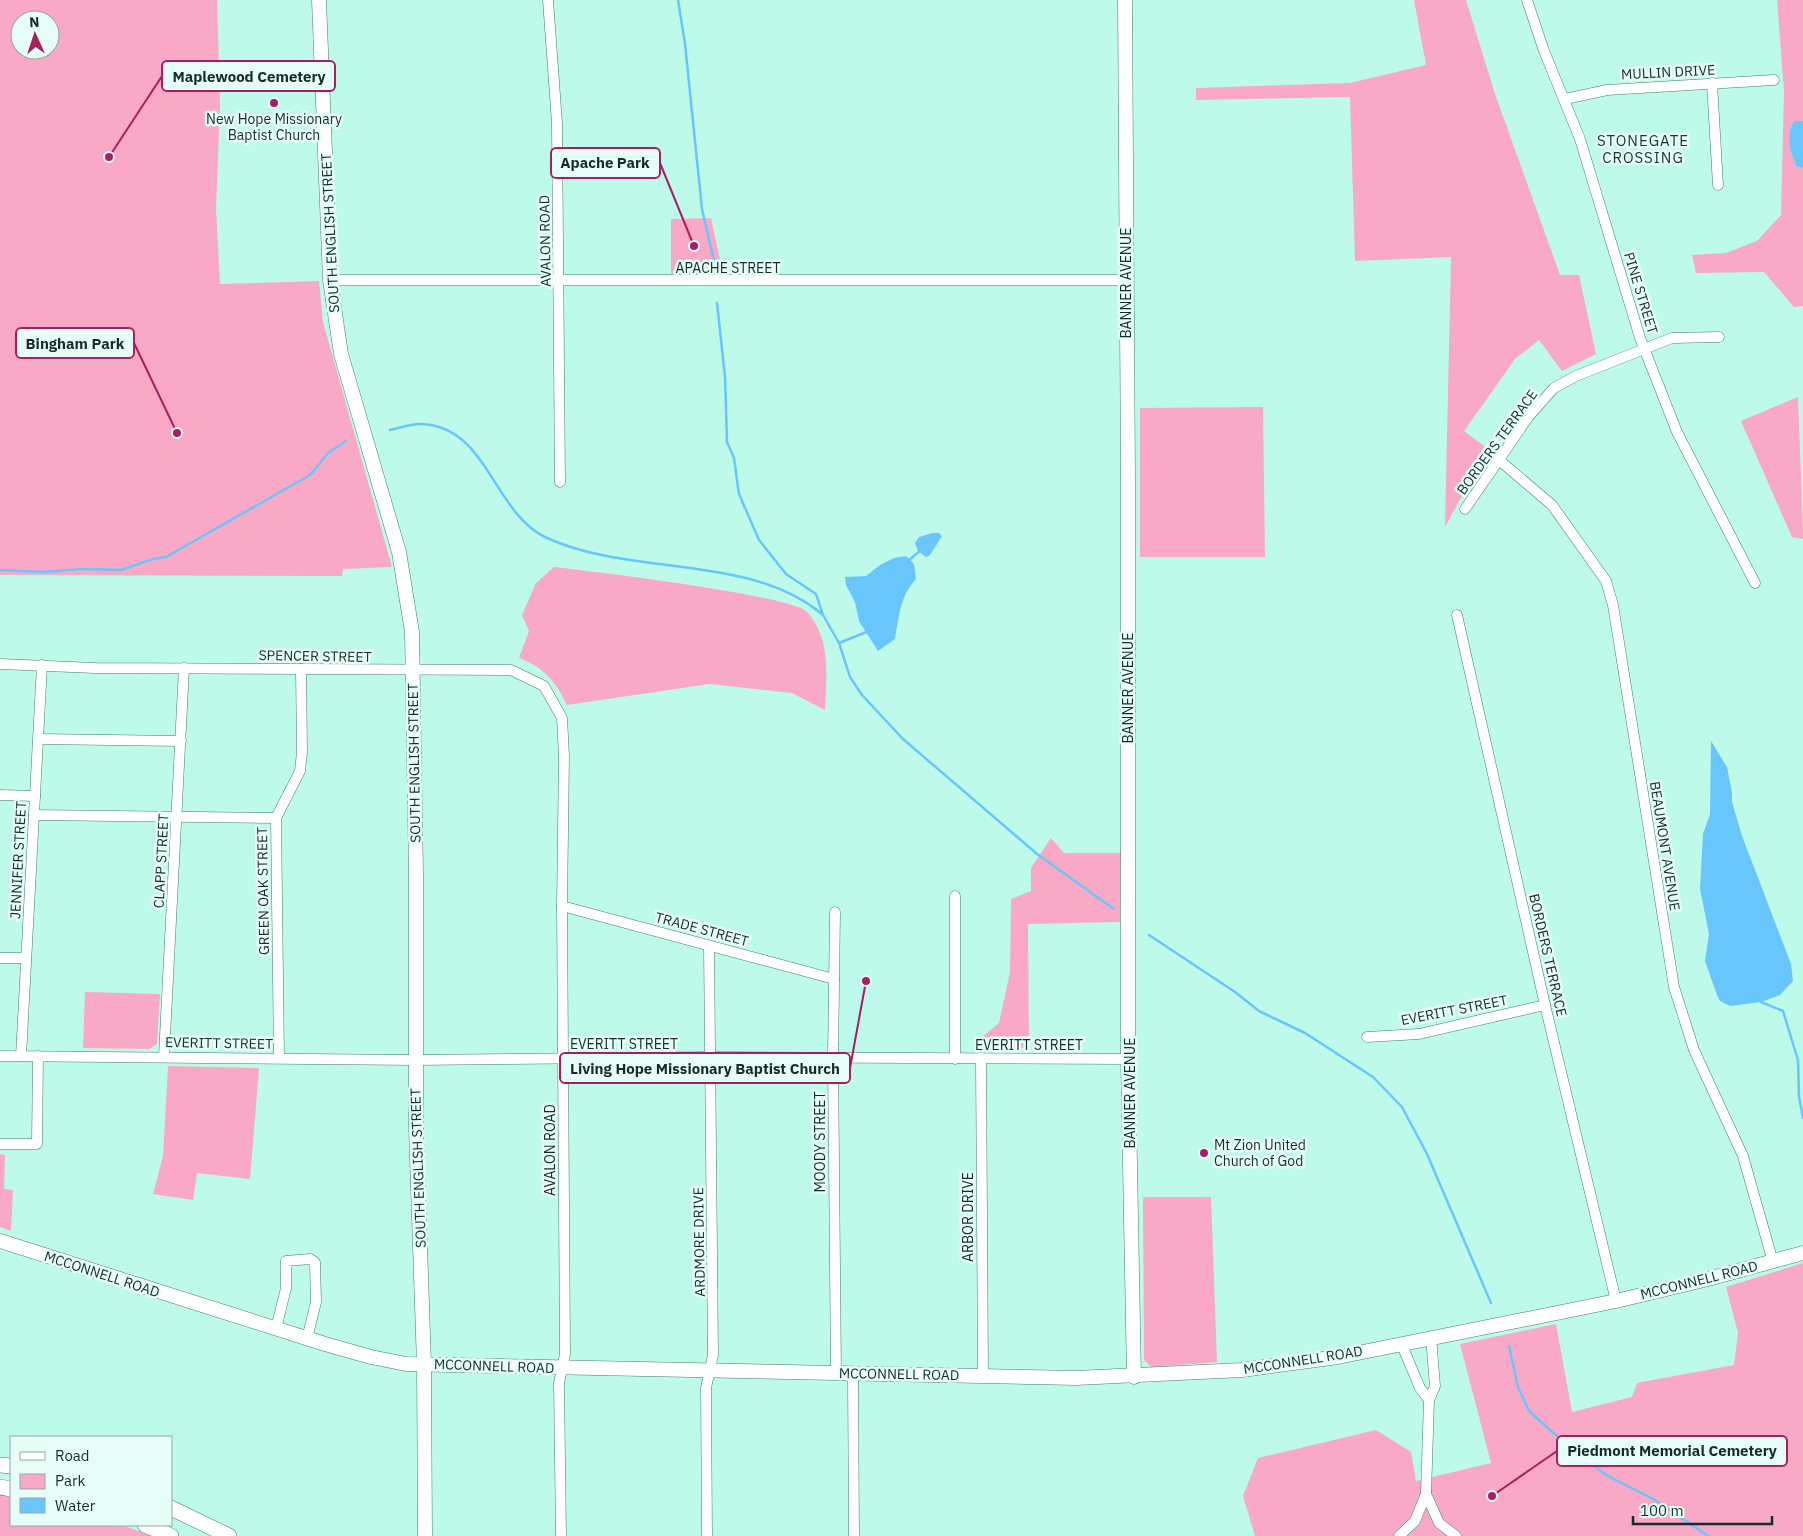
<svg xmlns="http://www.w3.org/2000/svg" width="1803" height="1536" font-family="'IBM Plex Sans',sans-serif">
  <rect width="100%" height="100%" fill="#bdfaea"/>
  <g fill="#f9a9c5" fill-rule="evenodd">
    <path d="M0,0H217L220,104L216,209L220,284L319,281L323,322L392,567L343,569L342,576L0,575ZM20,20H50V50H20Z"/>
    <polygon points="1414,0 1466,0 1495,94 1560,275 1579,275 1596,354 1562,371 1539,340 1515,359 1464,431 1492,452 1459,501 1445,527 1451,257 1355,261 1350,97 1196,100 1196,88 1350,83 1426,65"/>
    <path d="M1777,0H1803V121H1794C1785,135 1790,153 1797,167L1803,168V306L1794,307L1764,272L1696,273L1692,255L1726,253L1757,241L1781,215L1784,91Z"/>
    <polygon points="711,218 723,274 671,274 671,219"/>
    <polygon points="1798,397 1803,532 1803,539 1792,537 1741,421"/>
    <polygon points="1263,407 1265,557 1140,557 1140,408"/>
    <path d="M554,567C589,571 791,595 807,612C832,640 826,676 825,710L792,693L709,684L567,705C556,682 544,667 519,658L529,631L522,615L536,583Z"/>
    <polygon points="1051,838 1064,853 1121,853 1120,922 1028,924 1029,1048 982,1049 981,1038 999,1023 1010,972 1011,899 1031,891 1031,868"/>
    <polygon points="85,992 160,994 157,1044 149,1049 83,1048"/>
    <polygon points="168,1066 259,1068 250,1179 197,1173 193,1200 153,1194 163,1156"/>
    <polygon points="0,1154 5,1155 4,1189 13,1190 11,1231 0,1227"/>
    <polygon points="1143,1197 1211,1197 1217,1362 1151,1367 1144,1360"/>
    <polygon points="1803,1263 1803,1536 1255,1536 1243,1496 1258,1458 1376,1430 1411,1452 1416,1481 1491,1463 1460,1344 1556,1324 1572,1412 1632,1397 1637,1383 1734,1365 1738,1333 1726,1287"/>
    <polygon points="0,1493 11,1495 11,1525 122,1525 152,1536 0,1536"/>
  </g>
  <g fill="#68c6fd">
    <path d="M1794,121H1803V168L1797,167C1790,153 1785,135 1794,121Z"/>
    <polygon points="933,533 939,533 942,536 930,555 926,557 918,551 915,543 919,537"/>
    <path d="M906,556L914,564L916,579C900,596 899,616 895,639L878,651L859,621L855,602L846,585L845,577L866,576L880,565L894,558Z"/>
    <polygon points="1711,741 1727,767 1732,793 1732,802 1742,836 1791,964 1793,981 1780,995 1761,1002 1730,1006 1720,1001 1717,995 1705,961 1709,934 1700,889 1703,834 1710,814"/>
  </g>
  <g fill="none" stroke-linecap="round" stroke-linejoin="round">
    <g stroke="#68c6fd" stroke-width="2.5">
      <polyline points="678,0 685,44 702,209 717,274"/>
      <polyline points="717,303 725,377 727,442 734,458 739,494 759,540 786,574 816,594 823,615 839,643 850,677 862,695 903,739 1037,854 1114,909"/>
      <path d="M390,430C399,428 410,424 420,424C488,425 493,514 547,538C633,577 748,553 822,614"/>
      <polyline points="909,560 920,551"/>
      <polyline points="0,570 44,572 82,569 121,570 153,559 166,557 310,475 328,453 346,441"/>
      <polyline points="839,643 869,631"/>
      <polyline points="1149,935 1235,992 1259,1011 1305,1033 1373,1077 1402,1107 1427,1154 1491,1303"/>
      <polyline points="1761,999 1761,1002 1783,1011 1798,1060 1799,1097 1803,1118"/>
      <polyline points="1509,1346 1518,1387 1529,1411 1551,1431 1606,1475 1655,1500 1708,1536"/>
    </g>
    <defs>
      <g id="street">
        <polyline points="548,0 557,123 560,482"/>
        <polyline points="1527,0 1544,51 1580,139 1640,338 1677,432 1755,583"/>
        <polyline points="1712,83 1718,185"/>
        <polyline points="1565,99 1607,90 1774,80"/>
        <polyline points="330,280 1125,280"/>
        <polyline points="1499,460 1552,505 1606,581 1613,605 1674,987 1694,1050 1743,1156 1773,1262"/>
        <polyline points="1465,509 1529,416 1554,388 1576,376 1672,338 1719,337"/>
        <polyline points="1457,615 1545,1005 1616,1301"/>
        <polyline points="0,664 95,668 511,670 544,686 562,718 564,756 562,906 565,1354 559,1383 561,1536"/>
        <polyline points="39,739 181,741"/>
        <polyline points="0,795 35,796"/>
        <polyline points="34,815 276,818"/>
        <polyline points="562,906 834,979"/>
        <polyline points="835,912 833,1058 836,1373"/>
        <polyline points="0,958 26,958"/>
        <polyline points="1367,1037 1419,1034 1545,1005"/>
        <polyline points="0,1056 415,1060 711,1057 1128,1059"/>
        <polyline points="21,1056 42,665"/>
        <polyline points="164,1056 184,668"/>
        <polyline points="279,1058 276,818 300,771 302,752 301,669"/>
        <polyline points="981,1058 983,1375"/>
        <polyline points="955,1059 955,896"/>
        <polyline points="0,1144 37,1144 38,1056"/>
        <polyline points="276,1329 286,1288 286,1261 310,1259 315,1262 316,1302 307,1339"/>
        <polyline points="1401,1343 1420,1388 1429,1400"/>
        <polyline points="853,1373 854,1536"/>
        <polyline points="1426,1494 1439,1523 1456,1536"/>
        <polyline points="707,1536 706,1388 713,1355 709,946"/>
        <polyline points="1399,1536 1415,1521 1426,1494 1429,1400 1435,1386 1431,1337"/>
      </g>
      <g id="secondary">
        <polyline points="319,0 330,280 341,354 399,552 412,632 416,875 416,1127 424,1364 425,1536"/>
        <polyline points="1125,0 1128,480 1128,1059 1134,1377"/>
        <polyline points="0,1241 325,1344 371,1357 406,1364 1076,1378 1242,1370 1338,1357 1616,1301 1708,1279 1803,1253"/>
      </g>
      <g id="primary">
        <polyline points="0,1465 11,1466"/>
        <polyline points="0,1487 11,1489"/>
        <polyline points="171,1508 229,1536"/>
        <polyline points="145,1525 171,1536"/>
      </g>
    </defs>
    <use href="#street" stroke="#437d70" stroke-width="11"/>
    <use href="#secondary" stroke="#437d70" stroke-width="15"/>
    <use href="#primary" stroke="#437d70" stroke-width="16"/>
    <use href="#street" stroke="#fff" stroke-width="10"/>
    <use href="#secondary" stroke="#fff" stroke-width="14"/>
    <use href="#primary" stroke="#fff" stroke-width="15"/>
  </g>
  <g fill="#a81e62" stroke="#e7fef8" stroke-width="2">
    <circle cx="274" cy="103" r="5"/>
    <circle cx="1204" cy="1153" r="5"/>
  </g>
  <g text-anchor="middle" stroke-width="5" stroke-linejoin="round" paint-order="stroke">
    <g font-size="14" fill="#152d27" stroke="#e7fef8">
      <text transform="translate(1668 72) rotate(-3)" y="5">MULLIN DRIVE</text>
      <text transform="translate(330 233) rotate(-93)" y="5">SOUTH ENGLISH STREET</text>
      <text transform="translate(545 241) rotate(-91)" y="5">AVALON ROAD</text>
      <text x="728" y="273">APACHE STREET</text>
      <text transform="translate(1126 283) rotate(-90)" y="5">BANNER AVENUE</text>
      <text transform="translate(1641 293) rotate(73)" y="5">PINE STREET</text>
      <text transform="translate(1497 442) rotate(-54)" y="5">BORDERS TERRACE</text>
      <text transform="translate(315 656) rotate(1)" y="5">SPENCER STREET</text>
      <text transform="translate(1128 688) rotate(-90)" y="5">BANNER AVENUE</text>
      <text transform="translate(414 763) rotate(-91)" y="5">SOUTH ENGLISH STREET</text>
      <text transform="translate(1665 846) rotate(81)" y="5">BEAUMONT AVENUE</text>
      <text transform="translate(18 860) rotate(-87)" y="5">JENNIFER STREET</text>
      <text transform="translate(161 861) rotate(-87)" y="5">CLAPP STREET</text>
      <text transform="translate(263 891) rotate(-91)" y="5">GREEN OAK STREET</text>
      <text transform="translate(702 929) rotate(15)" y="5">TRADE STREET</text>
      <text transform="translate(1548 955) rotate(77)" y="5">BORDERS TERRACE</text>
      <text transform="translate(1454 1010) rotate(-11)" y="5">EVERITT STREET</text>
      <text transform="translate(219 1043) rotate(1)" y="5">EVERITT STREET</text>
      <text x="624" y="1049">EVERITT STREET</text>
      <text x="1029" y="1050">EVERITT STREET</text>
      <text transform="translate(1130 1093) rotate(-90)" y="5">BANNER AVENUE</text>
      <text transform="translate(820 1142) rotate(-90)" y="5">MOODY STREET</text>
      <text transform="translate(550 1150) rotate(-90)" y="5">AVALON ROAD</text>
      <text transform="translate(418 1168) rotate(-92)" y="5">SOUTH ENGLISH STREET</text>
      <text transform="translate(968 1217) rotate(-90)" y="5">ARBOR DRIVE</text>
      <text transform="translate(699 1242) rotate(-91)" y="5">ARDMORE DRIVE</text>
      <text transform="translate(102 1274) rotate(18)" y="5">MCCONNELL ROAD</text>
      <text transform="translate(1699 1280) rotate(-14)" y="5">MCCONNELL ROAD</text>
      <text transform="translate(1303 1360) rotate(-9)" y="5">MCCONNELL ROAD</text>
      <text transform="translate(494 1366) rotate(2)" y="5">MCCONNELL ROAD</text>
      <text transform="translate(899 1374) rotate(1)" y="5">MCCONNELL ROAD</text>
    </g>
    <g font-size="14" fill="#152d27" stroke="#e7fef8">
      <text x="274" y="124">New Hope Missionary<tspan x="274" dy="16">Baptist Church</tspan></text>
      <text x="1214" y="1150" text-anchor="start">Mt Zion United<tspan x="1214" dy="16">Church of God</tspan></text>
    </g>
    <g font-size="15" letter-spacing="1" fill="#0d3b32" stroke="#e7fef8">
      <text x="1643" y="146">STONEGATE<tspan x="1643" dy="17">CROSSING</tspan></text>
    </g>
  </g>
  <path fill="none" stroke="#a81e62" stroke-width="2" d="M109 157L162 76M694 246L660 163M177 433L134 343M866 981L850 1068M1492 1496L1557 1451"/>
  <g fill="#a81e62" stroke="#e7fef8" stroke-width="2">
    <circle cx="109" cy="157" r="5"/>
    <circle cx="694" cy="246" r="5"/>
    <circle cx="177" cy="433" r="5"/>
    <circle cx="866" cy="981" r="5"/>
    <circle cx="1492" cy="1496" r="5"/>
  </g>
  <g fill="#e7fef8" stroke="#a81e62" stroke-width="2">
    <rect x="162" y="61" width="173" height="30" rx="5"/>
    <rect x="551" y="148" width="109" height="30" rx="5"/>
    <rect x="16" y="328" width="118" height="30" rx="5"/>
    <rect x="560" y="1053" width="290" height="30" rx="5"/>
    <rect x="1557" y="1436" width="230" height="30" rx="5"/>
  </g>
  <g font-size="15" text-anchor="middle" font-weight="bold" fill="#152d27">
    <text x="249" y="82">Maplewood Cemetery</text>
    <text x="605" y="168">Apache Park</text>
    <text x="75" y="349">Bingham Park</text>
    <text x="705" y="1074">Living Hope Missionary Baptist Church</text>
    <text x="1672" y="1456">Piedmont Memorial Cemetery</text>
  </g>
  <rect x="10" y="1436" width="162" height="90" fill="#e7fef8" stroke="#93aaa4"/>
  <rect x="20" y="1452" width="25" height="8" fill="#ffffff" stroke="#93aaa4"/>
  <text x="55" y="1461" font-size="15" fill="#152d27">Road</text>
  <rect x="20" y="1474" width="25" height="15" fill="#f9a9c5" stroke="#93aaa4"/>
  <text x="55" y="1486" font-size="15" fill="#152d27">Park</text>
  <rect x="20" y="1498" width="25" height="15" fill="#68c6fd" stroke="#93aaa4"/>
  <text x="55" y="1511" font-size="15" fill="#152d27">Water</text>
  <g transform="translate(35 35) rotate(357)"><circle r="24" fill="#e7fef8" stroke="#93aaa4"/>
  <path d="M0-4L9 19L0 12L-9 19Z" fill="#a81e62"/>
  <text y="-8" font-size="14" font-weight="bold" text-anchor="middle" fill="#152d27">N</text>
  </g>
  <path d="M1633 1516v8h139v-8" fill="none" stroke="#152d27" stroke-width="2.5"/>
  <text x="1640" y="1516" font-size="15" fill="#152d27" stroke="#e7fef8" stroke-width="4" paint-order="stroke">100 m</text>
</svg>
